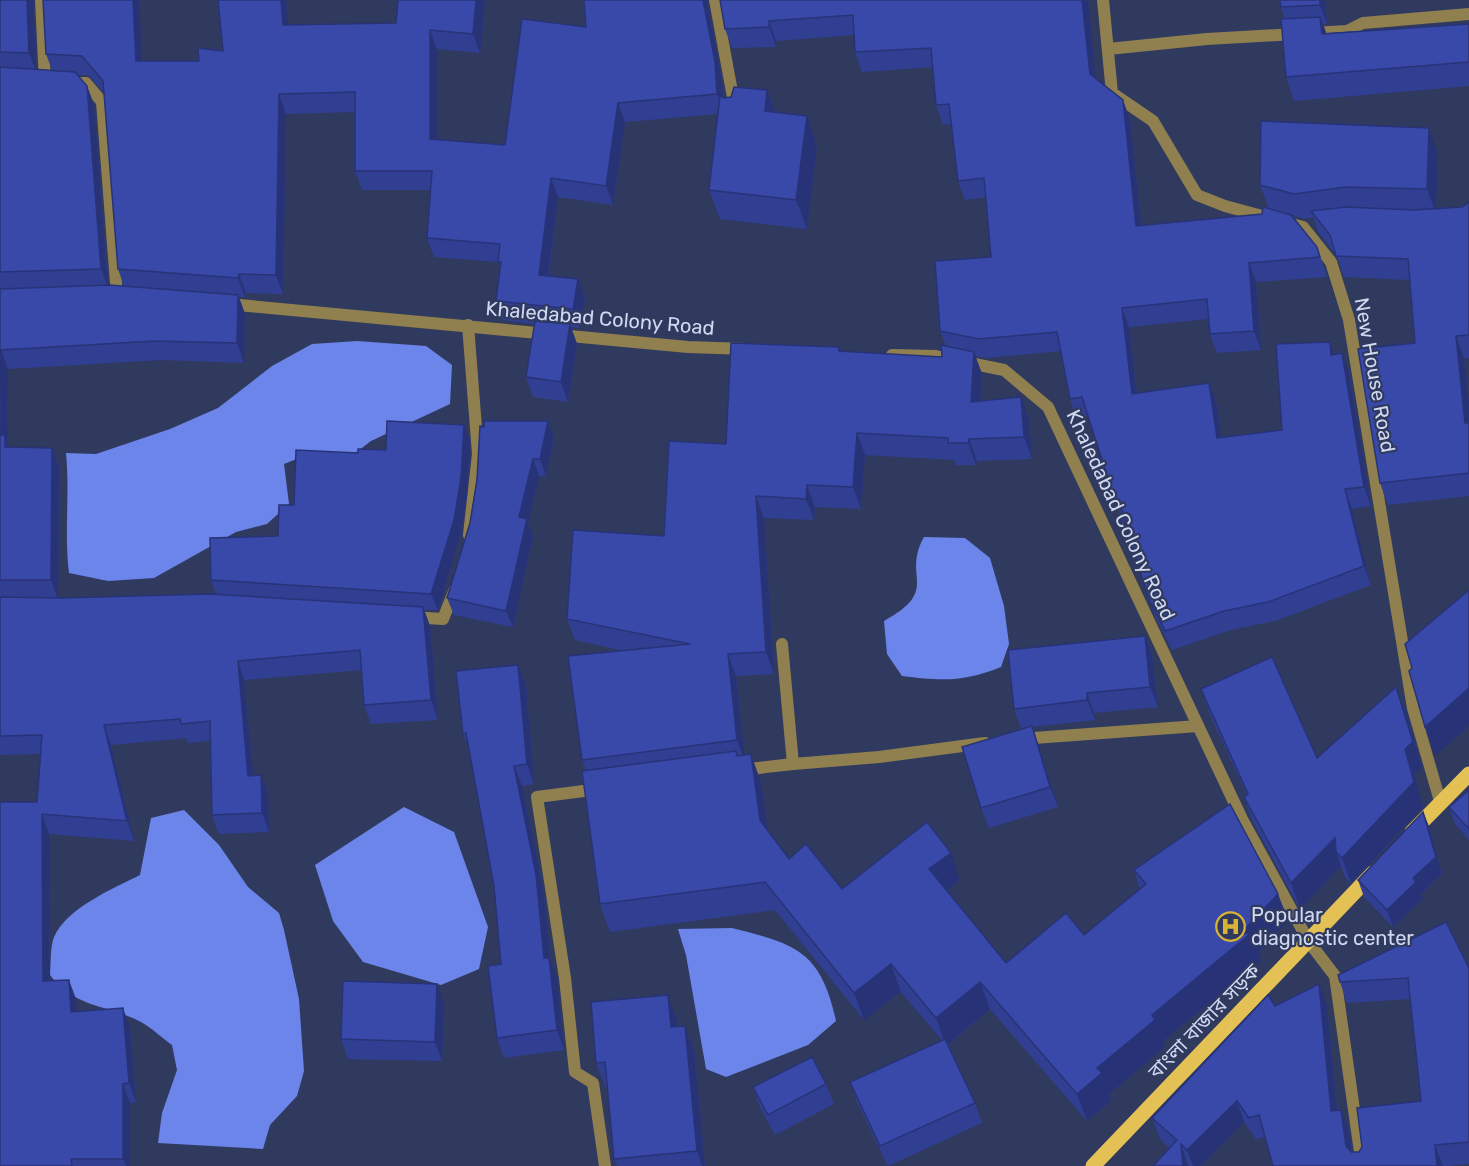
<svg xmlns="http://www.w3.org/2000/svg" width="1469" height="1166" font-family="Rubik,'Noto Sans Bengali',sans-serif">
  <rect width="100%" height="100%" fill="#303a5f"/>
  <g fill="#6c85eb">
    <path d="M357,341L426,346L452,365L450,404L371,441L346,460L309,454L284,464L289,504L267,524L236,532L154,578L108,581L69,573C64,533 70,493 66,453L96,454L170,429L218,408L272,366L312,344Z"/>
    <path d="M924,537L965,538L990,558L1004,606L1009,644L1001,667C963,682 943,681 902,676L887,654L884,621C942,589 901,578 924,537Z"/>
    <polygon points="404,807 454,832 488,927 479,969 441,985 363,962 333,921 315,865"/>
    <path d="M184,810L219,845L248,887L279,913L284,930L299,999L304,1071L297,1096L270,1125L263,1149L158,1143L162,1113L177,1070L172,1045C162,1038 152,1028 141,1022C107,1004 76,1009 50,975C51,963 50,948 54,937C67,908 112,889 140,875L151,818Z"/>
    <path d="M732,928C796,944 821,951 836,1021L808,1045L726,1077L706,1069L686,955L678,929Z"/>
  </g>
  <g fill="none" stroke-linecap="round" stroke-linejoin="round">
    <g stroke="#90804f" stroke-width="12">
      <polyline points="41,0 45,82"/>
      <polyline points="715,0 735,108"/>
      <polyline points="1103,0 1112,93 1153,121 1197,195 1225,206 1303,227 1331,262 1349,320 1413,708 1440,801"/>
      <polyline points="1108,49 1207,39 1347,31 1363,23 1469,14"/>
      <polyline points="69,83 86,83 102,102 117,296"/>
      <polyline points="228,304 688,347 746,349"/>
      <polyline points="468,325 478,454 469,535"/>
      <polyline points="892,355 935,356 1004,370 1048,407 1242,819 1309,942 1335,976 1362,1166"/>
      <polyline points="412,617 443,619 455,589"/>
      <polyline points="782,644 793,764 879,757 985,743"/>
      <polyline points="1020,739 1198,726"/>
      <polyline points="741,770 793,764"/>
      <polyline points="599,789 537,797 565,978 575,1072 593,1083 605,1166"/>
    </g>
    <g stroke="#e4c155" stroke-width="15">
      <polyline points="1412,832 1469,774"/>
      <polyline points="1093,1166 1373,873"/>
    </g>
  </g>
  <g fill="#313f92" fill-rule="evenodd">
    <path d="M0,0H33L36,70H52L46,54L142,61H199L223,51L218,0H286L288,25L396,23L398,0H485L480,53L437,49V140L505,145L586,27L707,2L722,81L723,97L724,98L767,90L775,112L817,145L807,229L720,219L709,190L718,114L625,122L613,205L558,197L549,276L585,298L580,328L571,327L577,344L568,402L533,397L526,377L535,324L503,320L496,301L500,267L499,262L434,257L427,238L431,190H362L355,171V112L286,114L283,294L246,293L245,297H239L245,314L244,363L162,360L8,369L7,440L9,447L52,448L59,467L58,598L216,594L211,580L278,536L294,505L358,453L386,450L464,425L470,442L467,495L460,537L438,610H424L430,626L438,720L371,724L364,705L361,670L244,680L253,775H261L268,794L269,832L219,834L212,815L210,741L188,743L186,738L111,745L134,841L49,834L50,980L76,999V1011L130,1027L136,1102L130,1103V1166H0L37,802L41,754L0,755ZM77,75H89L104,93L118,269L124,286L108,285L94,105L87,86Z"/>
    <polygon points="720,0 1088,0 1095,78 1130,119 1141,226 1262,214 1269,209 1260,185 1438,153 1436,208 1462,207 1469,202 1469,358 1464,358 1469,403 1469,496 1388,505 1380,483 1415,343 1410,280 1344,277 1337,256 1319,233 1313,217 1304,219 1292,215 1317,247 1327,277 1256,282 1261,350 1217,353 1210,334 1208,319 1129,327 1137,393 1209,383 1216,402 1221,437 1282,430 1330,342 1335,354 1349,373 1371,506 1352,509 1371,585 1275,621 1231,630 1172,650 1155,616 1148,597 1126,522 1123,523 1116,504 1088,416 1076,418 1070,399 1061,351 986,358 975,356 982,374 980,401 1029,419 1032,459 977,461 976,465 956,465 955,460 865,455 861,509 815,507 814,520 764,518 774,674 736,676 744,755 761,782 767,830 789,859 842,889 960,880 947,891 1006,963 1084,935 1140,889 1134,870 1278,894 1288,921 1258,953 1261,960 1163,1041 1165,1047 1109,1094 1112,1100 1087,1121 990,1009 948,1045 975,1103 982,1123 888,1166 857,1102 850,1082 942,1040 901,992 864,1020 775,910 610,932 600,904 586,770 582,760 624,651 575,640 567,619 664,536 726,444 839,347 840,352 942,357 946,346 940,331 991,257 986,197 965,200 958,181 951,124 943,125 936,105 933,67 862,72 855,52 854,35 776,41 776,47 732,48 725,29"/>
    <polygon points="1280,0 1325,0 1327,24 1323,24 1326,33 1469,24 1469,86 1294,101 1286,77 1285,19 1281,7"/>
    <polygon points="548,421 554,438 546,476 539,476 528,523 533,536 513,627 454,615 447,598 470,523 484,427"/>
    <polygon points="1145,636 1152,655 1158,707 1094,713 1095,720 1032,727 1058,807 989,828 981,808 1026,728 1021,728 1014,709"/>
    <polygon points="518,665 526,685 534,784 522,786 544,894 550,958 557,978 564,1050 504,1058 497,1038 501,964 494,886 469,749 463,734"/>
    <polygon points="1396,687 1406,712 1422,768 1414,774 1423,807 1351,883 1345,877 1341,866 1300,909 1253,822 1244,797 1247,795 1210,715 1201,689 1317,758"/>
    <polygon points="1469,790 1469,840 1455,824 1449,807"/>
    <polygon points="1423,812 1430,829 1442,874 1421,894 1423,899 1393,927 1364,897 1358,880"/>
    <polygon points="1469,968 1469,1164 1445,1166 1273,1166 1265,1137 1256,1139 1244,1122 1200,1166 1190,1166 1188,1165 1188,1166 1153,1166 1169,1148 1160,1139 1152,1118 1275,1006 1327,1005 1337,1110 1349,1131 1352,1152 1359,1152 1421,1101 1411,999 1347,1003 1340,982"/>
    <polygon points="444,1004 442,1061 348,1059 341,1039"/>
    <polygon points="677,1020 678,1026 685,1026 694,1051 705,1166 617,1166 614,1159 608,1088 606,1088 596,1063"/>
    <polygon points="826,1084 834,1104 775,1135 760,1107 753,1087"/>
  </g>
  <g fill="#283377">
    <polygon points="27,0 33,0 36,72 29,53"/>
    <polygon points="133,0 139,0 143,80 136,61"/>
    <polygon points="281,0 286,0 290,44 283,25"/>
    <polygon points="476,0 485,0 480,53 473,34"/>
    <polygon points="703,0 707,0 707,2 722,81 724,113 717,94"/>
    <polygon points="1082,0 1088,0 1097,93 1090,74"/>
    <polygon points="1320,0 1325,0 1327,24 1320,5"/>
    <polygon points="1320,17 1329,40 1322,34"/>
    <polygon points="769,21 776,41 776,47 769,27"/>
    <polygon points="430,30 437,49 437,159 430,139"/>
    <polygon points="87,86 94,105 108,288 101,269"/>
    <polygon points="767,90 778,119 765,111"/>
    <polygon points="279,94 286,114 283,294 276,275"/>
    <polygon points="1123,100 1130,119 1143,245 1136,226"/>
    <polygon points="618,103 625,122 613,205 606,186"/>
    <polygon points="807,116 817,145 807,229 796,200"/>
    <polygon points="1429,128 1438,153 1436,214 1427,189"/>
    <polygon points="551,178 558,197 546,294 539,275"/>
    <polygon points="1249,263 1256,282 1261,350 1254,331"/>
    <polygon points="239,274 246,293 245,297 238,278"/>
    <polygon points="578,279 585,298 580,328 573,309"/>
    <polygon points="238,295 245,314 244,363 237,343"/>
    <polygon points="1122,308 1129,327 1139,413 1132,394"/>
    <polygon points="570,324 577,344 568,402 561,382"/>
    <polygon points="1456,336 1464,358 1469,403 1469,433 1465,423"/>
    <polygon points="1330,342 1337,361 1331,355"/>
    <polygon points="1,350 8,369 7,440 12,454 6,452 0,436"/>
    <polygon points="974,352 982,374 979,423 971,402"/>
    <polygon points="1342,353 1349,373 1371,506 1364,487"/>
    <polygon points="1209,383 1216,402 1224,457 1217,438"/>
    <polygon points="1021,397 1029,419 1032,459 1024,437"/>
    <polygon points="548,421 554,438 546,476 540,459"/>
    <polygon points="464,425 470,442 467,495 460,537 438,610 431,594"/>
    <polygon points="857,433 865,455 861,509 853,487"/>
    <polygon points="969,439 977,461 976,465 968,443"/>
    <polygon points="52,448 59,467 58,599 51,580"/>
    <polygon points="533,459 539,476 528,523 533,536 513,627 506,611 519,517"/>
    <polygon points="807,485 815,507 814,520 806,499"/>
    <polygon points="1345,489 1352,509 1371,585 1364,566"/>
    <polygon points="756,496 764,518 774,674 766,652"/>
    <polygon points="423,607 430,626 438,720 431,700"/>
    <polygon points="1145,636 1152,655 1158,707 1150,687"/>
    <polygon points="728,654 736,676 745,762 737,740"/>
    <polygon points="238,661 244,680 255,795 248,776"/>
    <polygon points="518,665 526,685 534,784 527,764"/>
    <polygon points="1396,687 1406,712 1422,768 1414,774 1423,807 1351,883 1342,858 1336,852 1341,866 1300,909 1291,883 1405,749"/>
    <polygon points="1469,688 1469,726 1435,756 1425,727"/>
    <polygon points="1087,693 1094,713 1095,720 1087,700"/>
    <polygon points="104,725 111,745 134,841 127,821"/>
    <polygon points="1032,726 1039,746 1058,807 1050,787"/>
    <polygon points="751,754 761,782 770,848 760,820"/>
    <polygon points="514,766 522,786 544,894 550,958 557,978 564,1050 557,1030 544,958"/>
    <polygon points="261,775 268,794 269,832 262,813"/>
    <polygon points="1423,812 1430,829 1442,874 1421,894 1423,899 1393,927 1387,910 1413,878"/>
    <polygon points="42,814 49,834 50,1000 43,981"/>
    <polygon points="951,853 960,880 939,897 929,869"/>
    <polygon points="1278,894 1288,921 1258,953 1261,960 1163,1041 1165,1047 1109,1094 1112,1100 1087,1121 1077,1094 1097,1068 1152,1015 1240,934"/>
    <polygon points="891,964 901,992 864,1020 854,993"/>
    <polygon points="69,980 76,999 78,1031 71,1012"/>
    <polygon points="980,982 990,1009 946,1046 936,1018"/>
    <polygon points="437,984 444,1004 442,1061 435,1042"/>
    <polygon points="1319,984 1327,1005 1339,1132 1331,1111"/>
    <polygon points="668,995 677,1020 680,1052 671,1027"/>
    <polygon points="123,1008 130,1027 136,1102 129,1083"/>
    <polygon points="685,1026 694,1051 705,1166 702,1166 697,1151"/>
    <polygon points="123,1084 130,1103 130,1166 126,1166 123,1159"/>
    <polygon points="1237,1101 1244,1122 1200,1166 1193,1166 1187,1150"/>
    <polygon points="1341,1110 1349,1131 1354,1166 1346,1146"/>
    <polygon points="1181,1144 1188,1165 1188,1166 1183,1166"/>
    <polygon points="1435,1145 1443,1166 1437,1166"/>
  </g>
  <g fill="#3949aa" stroke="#283377" stroke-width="1.5">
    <polygon points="0,0 27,0 29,53 0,52"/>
    <polygon points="43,0 133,0 136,61 199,61 198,48 223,51 218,0 281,0 283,25 396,23 398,0 476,0 473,34 430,30 430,139 505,145 522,19 586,27 584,0 703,0 715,62 717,94 618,103 606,186 551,178 539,275 578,279 573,309 496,301 501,262 498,262 500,244 427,238 432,171 355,171 355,92 279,94 276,275 239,274 238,278 118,269 103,81 82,56 46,54"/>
    <polygon points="720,0 1082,0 1090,74 1123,100 1136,226 1262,214 1263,207 1291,215 1317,247 1320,257 1249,263 1254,331 1210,334 1207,299 1122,308 1132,394 1209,383 1217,438 1282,430 1276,344 1330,342 1331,355 1342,353 1364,487 1345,489 1364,566 1268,602 1224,611 1165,631 1148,597 1120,503 1116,504 1082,397 1070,399 1057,332 979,339 940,331 935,261 991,257 984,178 958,181 949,104 936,105 931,48 855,52 853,15 769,21 769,27 725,29"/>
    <polygon points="1280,0 1320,0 1320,5 1281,7"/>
    <polygon points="1320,17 1322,34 1469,24 1469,62 1286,77 1281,19"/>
    <polygon points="0,67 75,72 87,86 101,269 0,272"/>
    <polygon points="734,87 767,90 765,111 807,116 796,200 709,190 720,96 724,98 731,97"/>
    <polygon points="1261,121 1429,128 1427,189 1345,187 1294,194 1260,185"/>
    <polygon points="1469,202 1469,335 1456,336 1465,423 1469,423 1469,473 1380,483 1358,349 1415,343 1408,259 1336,256 1330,235 1311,211 1346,207 1414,210 1462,207"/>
    <polygon points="110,285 238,295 237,343 155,341 1,350 0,397 0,289"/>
    <polygon points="535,321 570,324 561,382 526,377"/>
    <polygon points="731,343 839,347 839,351 942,357 941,345 974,352 971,402 1021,397 1024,437 969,439 968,443 948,443 948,438 857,433 853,487 807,485 806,499 756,496 766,652 728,654 737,740 582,760 568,656 690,644 567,619 573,530 664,536 669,441 726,444"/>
    <polygon points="387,421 464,425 461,478 454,520 431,594 211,580 210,538 278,536 279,505 294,505 296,450 358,453 358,449 386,450"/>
    <polygon points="484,421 548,421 540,459 533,459 519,517 527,519 506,611 447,598 470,523 477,480 480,426 484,427"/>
    <polygon points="0,435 5,435 5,447 52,448 51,580 0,580"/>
    <polygon points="1469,590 1469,688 1425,727 1409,671 1412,668 1405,644"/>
    <polygon points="210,594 423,607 431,700 364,705 360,650 238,661 248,776 261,775 262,813 212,815 210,721 181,724 180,719 104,725 127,821 42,814 43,981 69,980 71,1012 123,1008 129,1083 123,1084 123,1159 71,1159 72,1166 0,1166 0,802 37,802 42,735 0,736 0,597 62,598"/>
    <polygon points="1145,636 1150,687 1087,693 1087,700 1014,709 1008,650"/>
    <polygon points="1272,657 1317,758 1396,687 1413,742 1405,749 1414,782 1342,858 1336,852 1335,838 1291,883 1244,797 1248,794 1201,689"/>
    <polygon points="518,665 527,764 514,766 536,874 544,958 549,958 557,1030 497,1038 488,966 501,964 494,886 466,733 463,734 456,671"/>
    <polygon points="1032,726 1050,787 981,808 962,747"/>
    <polygon points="736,751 737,756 751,754 760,820 789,859 806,844 842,889 927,822 951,853 929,869 1006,963 1066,913 1084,935 1146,884 1134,870 1230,804 1278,894 1240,934 1251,933 1152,1015 1155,1020 1097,1068 1102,1073 1077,1094 980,982 936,1018 891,964 854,993 765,882 600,904 582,771"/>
    <polygon points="1469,790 1469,829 1449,807"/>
    <polygon points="1423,812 1436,857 1413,878 1416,882 1387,910 1358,880"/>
    <polygon points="1446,922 1469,968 1469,1142 1435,1145 1437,1166 1273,1166 1259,1115 1249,1118 1237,1101 1187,1150 1181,1144 1183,1166 1153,1166 1177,1140 1152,1118 1268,995 1275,1006 1319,984 1331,1111 1341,1110 1346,1146 1351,1152 1359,1152 1362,1147 1357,1108 1421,1101 1408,978 1340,982 1338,975"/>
    <polygon points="343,981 437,984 435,1042 341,1039"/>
    <polygon points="668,995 671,1027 685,1026 697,1151 614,1159 605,1062 596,1063 591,1002"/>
    <polygon points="945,1039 975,1103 880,1146 850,1082"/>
    <polygon points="812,1057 826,1084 768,1115 753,1087"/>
  </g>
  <defs>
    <symbol id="hospital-ring" viewBox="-11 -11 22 22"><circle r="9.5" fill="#303a5f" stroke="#d9b334" stroke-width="1.5"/><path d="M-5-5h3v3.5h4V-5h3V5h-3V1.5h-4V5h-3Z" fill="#d9b334"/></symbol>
  </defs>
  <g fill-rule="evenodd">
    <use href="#hospital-ring" x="1214" y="910" width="33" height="33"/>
  </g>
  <g text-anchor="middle" stroke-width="4.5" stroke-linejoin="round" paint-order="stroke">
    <g font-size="20" fill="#d1d9f0" stroke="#303a5f">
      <text transform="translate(600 318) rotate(5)" y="7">Khaledabad Colony Road</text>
      <text transform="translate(1375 375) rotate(80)" y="7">New House Road</text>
      <text transform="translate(1121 515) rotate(65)" y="7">Khaledabad Colony Road</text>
      <text transform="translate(1204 1021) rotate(-46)" y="7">বাংলা বাজার সড়ক</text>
    </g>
    <g font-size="20" fill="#d1d9f0" stroke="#303a5f" text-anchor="start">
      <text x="1251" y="922">Popular<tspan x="1251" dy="23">diagnostic center</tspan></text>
    </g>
  </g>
</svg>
